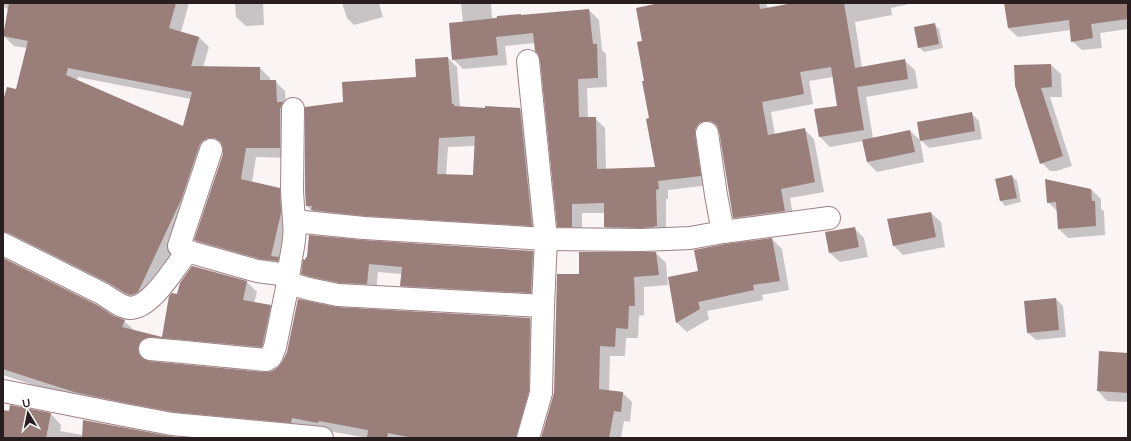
<svg xmlns="http://www.w3.org/2000/svg" width="1131" height="441" font-family="Mulish,sans-serif">
  <rect width="100%" height="100%" fill="#fbf4f5"/>
  <g fill="#0003" fill-rule="evenodd">
    <path d="M5,3H189L181,32L199,37L209,47L203,67L260,68L270,78V81H275L285,91L290,158L256,157L252,183L279,189L289,199L288,268L205,250L195,240L224,154V148L218,147L191,210L148,302L144,304L3,247V104L17,91L27,48L14,46L4,36L9,11L4,6ZM78,77L191,99L183,127L77,81Z"/>
    <polygon points="235,3 263,3 264,25 246,26 236,17"/>
    <polygon points="342,3 379,3 383,17 354,25 347,18"/>
    <polygon points="461,3 491,3 492,18 589,10 599,20 602,50 606,54 607,87 587,88 588,118 595,118 605,128 606,170 656,168 645,82 643,42 655,5 655,3 766,3 768,9 792,4 792,3 914,3 891,8 892,15 855,22 862,68 905,61 915,70 918,88 866,97 873,138 910,131 920,140 924,162 877,172 867,162 863,141 830,147 820,137 815,110 838,106 833,77 809,81 813,104 771,112 775,135 804,129 814,139 824,192 790,198 794,221 744,227 734,218 720,131 715,130 710,185 668,190 668,199 666,199 666,235 615,236 605,227 605,213 582,213 582,236 568,236 558,226 541,60 535,43 505,46 507,65 463,69 453,59 463,22"/>
    <polygon points="1006,3 1128,3 1128,29 1100,33 1102,48 1082,50 1072,41 1071,30 1018,37 1008,28"/>
    <polygon points="934,25 939,29 943,48 924,52 919,47"/>
    <path d="M448,58L457,67L460,107L520,109L529,119L541,235L316,215L307,206L344,103L417,78ZM475,146L473,176H446L448,147Z"/>
    <polygon points="1051,65 1061,74 1062,97 1050,97 1072,166 1056,171 1050,171 1040,161 1015,66"/>
    <polygon points="971,113 979,121 982,139 929,148 921,140"/>
    <polygon points="1012,176 1017,181 1021,202 1005,206 1001,201"/>
    <polygon points="1091,189 1101,199 1101,209 1104,211 1105,235 1068,238 1059,229 1057,211 1048,202"/>
    <polygon points="931,213 941,222 945,247 903,255 893,245"/>
    <polygon points="854,228 864,238 868,257 840,262 830,253"/>
    <polygon points="772,239 782,249 789,290 762,295 763,300 707,311 709,319 687,332 677,323 669,278 699,272"/>
    <polygon points="363,241 533,252 542,261 540,301 410,294 401,285 402,274 378,272 376,293 311,283 302,273"/>
    <polygon points="656,253 666,263 668,285 644,287 644,315 639,316 638,338 626,338 625,356 610,356 609,391 622,392 632,402 630,422 624,421 621,438 542,438 554,394 580,275"/>
    <polygon points="3,259 113,317 124,321 135,331 163,338 170,297 178,296 193,267 247,282 257,292 254,303 270,306 280,316 271,356 147,358 148,362 265,373 272,372 278,368 337,308 530,319 540,329 528,438 368,438 328,431 301,432 85,402 3,375"/>
    <polygon points="1056,299 1063,306 1066,337 1036,340 1028,333"/>
    <polygon points="1128,354 1128,402 1107,401 1098,391"/>
    <polygon points="11,406 51,414 61,425 60,431 83,435 177,438 3,438 3,411 10,412"/>
  </g>
  <g fill="#997e79" fill-rule="evenodd">
    <path d="M9,3H176L169,28L199,37L191,66L260,67V80H276L277,102H283L280,109V148H246L241,179L280,188L281,213L271,256L279,257L278,261L260,259L194,240L223,154V148L221,142L215,138H208L202,141L199,146L181,200L138,292L134,294L130,295L125,293L109,283L9,233L3,232V100L7,87L16,89L28,41L3,36ZM68,68L192,92L183,126L66,75Z"/>
    <polygon points="659,3 759,3 760,9 793,3 844,3 855,68 905,59 908,79 857,87 864,130 819,137 814,109 837,106 831,67 800,72 804,94 762,102 768,135 805,128 815,182 781,189 785,211 733,218 719,131 717,125 711,121 706,121 699,123 695,129 695,134 701,176 658,181 659,189 656,190 657,226 654,226 654,227 642,228 604,227 604,203 572,204 572,227 557,227 540,60 538,54 535,51 533,33 496,37 498,55 452,60 449,23 497,18 497,16 521,14 521,15 589,9 593,44 597,44 598,78 578,79 579,117 596,117 597,169 655,167 646,119 649,118 642,81 644,81 637,42 642,41 636,8"/>
    <polygon points="1004,3 1128,3 1128,19 1091,24 1093,38 1071,42 1069,20 1008,28"/>
    <polygon points="935,23 939,44 918,48 914,27"/>
    <path d="M448,57L452,104H454V106L485,108V106L520,108L532,226L365,216L311,210L312,206H306L305,191V107L343,102L342,82L416,77L415,59ZM475,136L473,175L437,174L439,138Z"/>
    <polygon points="1051,64 1052,87 1041,88 1063,156 1040,164 1015,86 1014,65"/>
    <polygon points="972,112 975,131 920,141 917,122"/>
    <polygon points="910,130 915,152 867,162 862,140"/>
    <polygon points="1012,175 1017,198 1000,201 995,179"/>
    <polygon points="1045,179 1091,189 1092,201 1095,201 1096,226 1058,229 1056,202 1047,203"/>
    <polygon points="931,212 936,237 893,246 887,219"/>
    <polygon points="855,227 859,247 829,253 825,232"/>
    <polygon points="309,235 363,240 533,251 531,293 400,286 402,267 369,264 367,284 340,283 312,277 301,274 303,259 305,260 306,257 307,257"/>
    <polygon points="772,238 780,281 753,285 754,290 698,302 700,309 676,323 668,277 698,271 694,250 725,244"/>
    <polygon points="579,252 656,252 659,275 634,277 635,306 629,306 628,329 616,328 615,347 600,346 599,389 623,392 621,412 614,411 609,438 541,438 554,393 557,274 579,274"/>
    <polygon points="3,258 97,305 114,316 125,320 122,327 162,337 169,296 172,293 177,294 180,283 192,266 247,281 243,300 271,305 262,347 151,337 145,338 140,342 138,348 139,354 143,359 149,361 265,372 272,371 278,367 282,362 287,352 298,299 337,307 530,318 529,391 516,438 413,438 388,433 387,438 367,438 368,430 319,421 318,423 292,418 291,423 174,412 126,403 74,392 3,369"/>
    <polygon points="1056,298 1059,330 1027,333 1024,301"/>
    <polygon points="1099,351 1128,353 1128,393 1097,391"/>
    <polygon points="10,405 51,413 46,438 3,438 3,410 9,411"/>
    <polygon points="83,420 170,436 187,438 82,438"/>
  </g>
  <g fill="none" stroke-linecap="round" stroke-linejoin="round">
    <defs>
      <g id="minor">
        <polyline points="293,109 292,191 294,221"/>
        <polyline points="211,150 179,246 183,250 257,271 288,275"/>
        <polyline points="723,232 829,218"/>
        <path d="M3,244L103,294C111,299 120,307 130,308C152,308 175,266 188,251"/>
        <polyline points="288,283 309,289 338,295 543,306"/>
        <path d="M150,349L184,352L266,360L271,357L275,347L288,283C288,262 297,242 294,221L364,228L546,239L642,240L690,238L723,232L716,195L707,133"/>
        <polyline points="3,391 124,415 172,424 322,438"/>
        <polyline points="528,438 541,393 543,306 546,239 528,61"/>
      </g>
    </defs>
    <use href="#minor" stroke="#9e8285" stroke-width="24"/>
    <use href="#minor" stroke="#fff" stroke-width="22"/>
  </g>
  <rect width="1131" height="441" fill="none" stroke="#281d1f" stroke-width="8"/>
  <g transform="translate(28 413) rotate(350)" stroke="#ffffff" stroke-width="3" paint-order="stroke">
  <path d="M0-3L7 15L0 10L-7 15Z" fill="#281d1f"/>
  <text y="-6" font-size="11" font-weight="bold" text-anchor="middle" fill="#281d1f">U</text>
  </g>
</svg>
